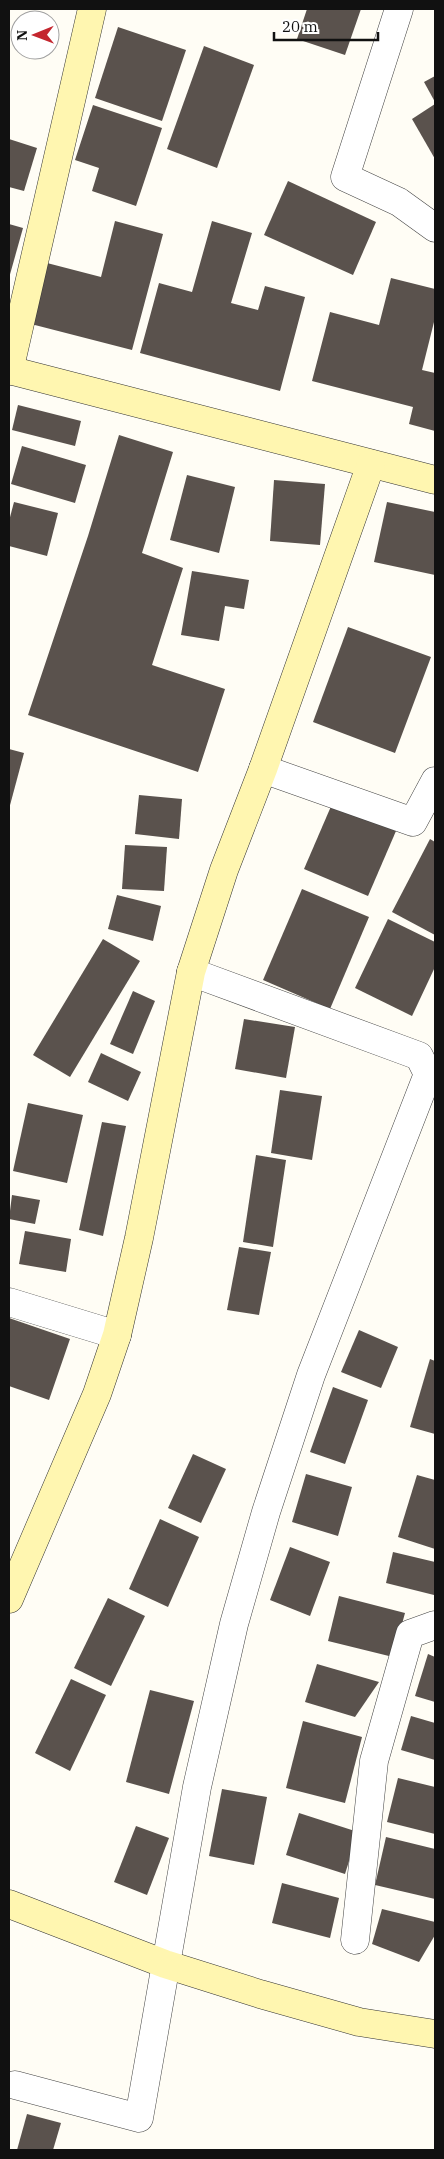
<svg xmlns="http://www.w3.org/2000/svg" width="444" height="2159" font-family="'IBM Plex Serif',serif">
  <rect width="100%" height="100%" fill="#fffdf5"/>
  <g fill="#5a524d">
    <polygon points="307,9 361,9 345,55 297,39"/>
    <polygon points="118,27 186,50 162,121 95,98"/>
    <polygon points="204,46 254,65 217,168 167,149"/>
    <polygon points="435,76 435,102 424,82"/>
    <polygon points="435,104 435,159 412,119"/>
    <polygon points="93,105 162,128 136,206 92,191 99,168 75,160"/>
    <polygon points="9,139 37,148 24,191 9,187"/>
    <polygon points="288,181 376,222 353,275 264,235"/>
    <polygon points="115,221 163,234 132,350 31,324 47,263 101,277"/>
    <polygon points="212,221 252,233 231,303 258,310 265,286 305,297 280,391 140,353 159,283 192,292"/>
    <polygon points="9,224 23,228 9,278"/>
    <polygon points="391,278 435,289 435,318 422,370 435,373 435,431 409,424 413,407 312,381 330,312 379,325"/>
    <polygon points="18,405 81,421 75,446 12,430"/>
    <polygon points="119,435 173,452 142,553 183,568 152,665 225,689 198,772 28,715 88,536"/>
    <polygon points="22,446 86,465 75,503 11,484"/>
    <polygon points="187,475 235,487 219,553 170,540"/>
    <polygon points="274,480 325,484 320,545 270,541"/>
    <polygon points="14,502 58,513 47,556 9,546 9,521"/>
    <polygon points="387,502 435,512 435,575 374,562"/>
    <polygon points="192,571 249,580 244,609 225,606 219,641 181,635"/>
    <polygon points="348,627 431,657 395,753 313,722"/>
    <polygon points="9,749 24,753 9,809"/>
    <polygon points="139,795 182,799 179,839 135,834"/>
    <polygon points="332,804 396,831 368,896 304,869"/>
    <polygon points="430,839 435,842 435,935 392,912"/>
    <polygon points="125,845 167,847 164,891 122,889"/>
    <polygon points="302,889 369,917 330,1009 263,980"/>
    <polygon points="117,895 161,906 153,941 108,929"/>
    <polygon points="388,919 435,942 435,967 412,1016 355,988"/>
    <polygon points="103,939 140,961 70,1077 33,1055"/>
    <polygon points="133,991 155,1001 133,1054 110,1044"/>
    <polygon points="244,1019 295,1027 286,1078 235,1069"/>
    <polygon points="101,1053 141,1072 128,1101 88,1082"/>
    <polygon points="280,1090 322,1096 312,1160 271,1153"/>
    <polygon points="28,1103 83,1115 67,1183 13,1171"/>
    <polygon points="102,1122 126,1126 103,1236 79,1230"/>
    <polygon points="256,1155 286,1160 273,1247 243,1242"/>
    <polygon points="12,1195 40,1200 35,1224 9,1219"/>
    <polygon points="25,1231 71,1239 66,1272 19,1264"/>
    <polygon points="239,1247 271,1252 259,1315 227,1310"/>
    <polygon points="9,1318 70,1339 49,1400 9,1386"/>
    <polygon points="359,1330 398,1347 381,1388 341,1372"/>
    <polygon points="430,1359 435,1361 435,1434 410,1427"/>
    <polygon points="333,1387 368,1400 345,1464 310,1452"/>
    <polygon points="193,1454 226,1469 201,1523 168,1508"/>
    <polygon points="306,1474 352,1487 338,1536 292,1522"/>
    <polygon points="417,1475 435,1480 435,1549 398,1537"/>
    <polygon points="160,1519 199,1537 168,1607 129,1589"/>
    <polygon points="290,1547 330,1562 310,1616 270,1600"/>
    <polygon points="393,1552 435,1562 434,1595 386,1583"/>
    <polygon points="339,1596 405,1613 393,1657 328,1641"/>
    <polygon points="108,1598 145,1616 111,1686 74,1668"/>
    <polygon points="428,1654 435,1657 435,1702 415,1696"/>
    <polygon points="317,1664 379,1682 355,1717 305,1702"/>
    <polygon points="71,1679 106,1695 70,1771 35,1753"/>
    <polygon points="150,1690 194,1701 169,1794 126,1782"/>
    <polygon points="411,1716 435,1723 435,1760 401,1750"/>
    <polygon points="303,1721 362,1737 345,1803 286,1788"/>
    <polygon points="398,1778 435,1787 435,1834 387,1822"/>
    <polygon points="222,1789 267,1797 254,1865 209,1856"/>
    <polygon points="299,1813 358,1832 345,1874 286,1855"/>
    <polygon points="136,1826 169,1838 147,1895 114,1882"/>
    <polygon points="386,1837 435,1849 435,1899 375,1885"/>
    <polygon points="282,1883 339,1898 330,1938 272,1923"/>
    <polygon points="382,1909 435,1922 435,1935 419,1962 372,1944"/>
    <polygon points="27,2114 61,2123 53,2150 17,2150"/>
  </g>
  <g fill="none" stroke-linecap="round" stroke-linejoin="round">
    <defs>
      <g id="street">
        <polyline points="399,9 345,177 399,202 435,228"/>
        <polyline points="263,769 413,822 435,781"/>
        <polyline points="9,1302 117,1335"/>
        <polyline points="355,1940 374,1761 410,1634 435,1625"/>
        <polyline points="15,2085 139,2118 197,1787 234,1624 266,1512 311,1375 428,1074 419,1056 191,972"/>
      </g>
      <g id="secondary">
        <polyline points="9,370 435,480"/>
        <polyline points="9,371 92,9"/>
        <polyline points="9,1599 97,1394 117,1335 139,1238 191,972 224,870 263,769 371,464"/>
        <polyline points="9,1904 165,1964 260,1994 359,2022 435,2034"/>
      </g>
    </defs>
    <use href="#street" stroke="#444" stroke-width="29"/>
    <use href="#secondary" stroke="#333" stroke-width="29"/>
    <use href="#street" stroke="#fff" stroke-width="28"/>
    <use href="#secondary" stroke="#fff6b0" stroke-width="28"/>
  </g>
  <rect width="444" height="2159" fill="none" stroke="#111111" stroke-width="20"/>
  <g transform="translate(35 35) rotate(269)"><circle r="24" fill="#ffffff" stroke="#a0a0a0"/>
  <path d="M0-4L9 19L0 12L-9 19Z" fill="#c4262e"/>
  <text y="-8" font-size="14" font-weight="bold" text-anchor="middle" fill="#111111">N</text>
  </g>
  <path d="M274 32v8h104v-8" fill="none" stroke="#111111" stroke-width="2.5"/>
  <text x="282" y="32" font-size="15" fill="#111111" stroke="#ffffff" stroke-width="4" paint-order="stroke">20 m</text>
</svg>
